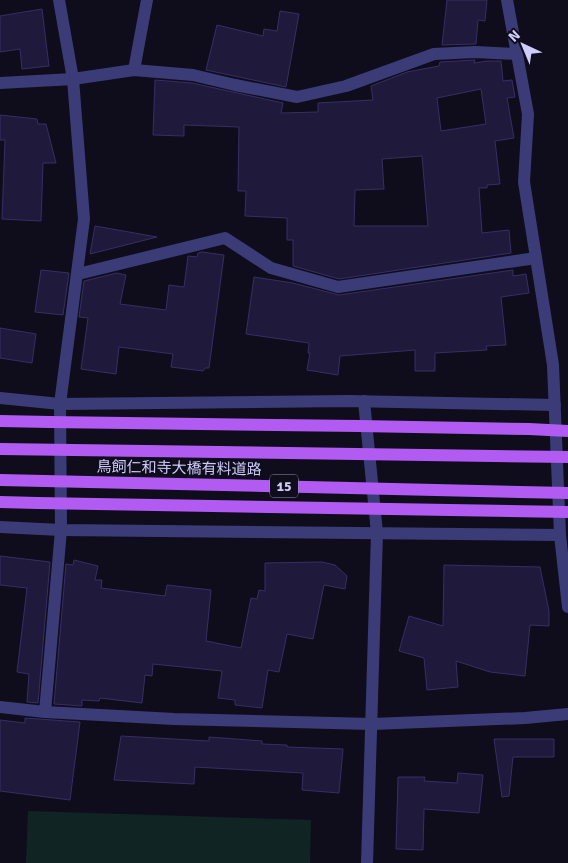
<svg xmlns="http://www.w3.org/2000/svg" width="568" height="863" font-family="Signika,'Noto Sans JP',sans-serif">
  <rect width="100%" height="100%" fill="#0f0d1c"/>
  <polygon fill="#102523" points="28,811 311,820 310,863 26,863"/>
  <g fill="#1f1a3b" stroke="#362e65" fill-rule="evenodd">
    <polygon points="447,0 487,0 485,21 478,20 476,44 442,45"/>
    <polygon points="42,9 49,66 22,69 20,49 0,52 0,16"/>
    <polygon points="280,11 299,14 286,87 206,70 217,25 263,36 264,29 277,31"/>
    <path d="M475,60L474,63L487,61H501L503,81L512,80L515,97L507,98L514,138L495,141L500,184L487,185V188H479L482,233L509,230L511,253L339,279L293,266V240H287V218L245,216L246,191H238L239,127L184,125V136L153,135L155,80L192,83L283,103L281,113L318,112V103L373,100L371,86L407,72L439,66L440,62ZM481,89L486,124L441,131L437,98ZM422,156L428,226H354L355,190L384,189L382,159Z"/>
    <polygon points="0,115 37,119 38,124 46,124 56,163 43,163 41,221 2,219 5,140 0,140"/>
    <polygon points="95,226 157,237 90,254"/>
    <polygon points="202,252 224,255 209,368 205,368 203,371 171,367 173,354 119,347 116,374 81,369 88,318 79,317 84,281 117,273 126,275 120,304 166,310 169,285 184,287 188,256 197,257 198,253"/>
    <polygon points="41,270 69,273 63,315 35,312"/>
    <polygon points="513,270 513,276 526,274 529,293 501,297 506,345 486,346 487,350 435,353 435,371 415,371 415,350 340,356 338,375 307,370 310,353 308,353 309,343 246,334 254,277 293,283 339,295"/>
    <polygon points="0,328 36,334 32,363 0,358"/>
    <polygon points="0,556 50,562 38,703 27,702 29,674 17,672 27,588 0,585"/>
    <polygon points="74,560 98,566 95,580 102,580 101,588 165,596 167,585 211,590 206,641 241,648 251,598 257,599 259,590 265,591 265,563 322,562 335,565 347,576 345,589 324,585 313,639 287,634 279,672 268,670 262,708 235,705 235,700 218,698 222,671 153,664 152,676 145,675 142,703 100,698 99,701 82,700 82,706 54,704 66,564 73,565"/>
    <polygon points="444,565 540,567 549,611 549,626 530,625 525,676 490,672 456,661 458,687 427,690 424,658 399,651 409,616 443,626"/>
    <polygon points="25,718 80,722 70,800 0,791 0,720 25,723"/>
    <polygon points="121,736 209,741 209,737 262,741 262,744 287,745 287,747 343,749 339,793 302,790 303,773 195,767 194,784 114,780"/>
    <polygon points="494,739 554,739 554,757 513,757 509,796 502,797"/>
    <polygon points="458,773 483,775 479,813 424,809 423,850 396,849 398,777 425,777 424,781 457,783"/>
  </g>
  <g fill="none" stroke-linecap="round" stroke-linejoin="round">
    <g stroke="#3b3c77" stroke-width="12">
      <polyline points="507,0 528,114 524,182 553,365 560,535 568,607"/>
      <polyline points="134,70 147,0"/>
      <polyline points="0,83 73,79 134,70 193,75 235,85 297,97 346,86 434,54 475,52 517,54"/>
      <polyline points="78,274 225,238 271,268 338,287 536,258"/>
      <polyline points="0,398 60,404 348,401 555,405"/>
      <polyline points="364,401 377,533"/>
      <polyline points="0,527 61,530 560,535"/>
      <polyline points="45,712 61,530 60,404 84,219 73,79 59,0"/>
    </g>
    <g stroke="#3b3c77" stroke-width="12">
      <polyline points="0,707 45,712 174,719 372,724 525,718 568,714"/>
      <polyline points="367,863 377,533"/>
    </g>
    <g stroke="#b15bf2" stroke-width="12">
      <polyline points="0,421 50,422"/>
      <polyline points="0,502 38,503"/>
    </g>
    <g stroke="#b15bf2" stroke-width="12">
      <polyline points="50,422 359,426 529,429 568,431"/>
      <polyline points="0,449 568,457"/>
      <polyline points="0,480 568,493"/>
      <polyline points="38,503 568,512"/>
    </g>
  </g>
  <g text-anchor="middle" stroke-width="4.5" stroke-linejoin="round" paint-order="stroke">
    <rect fill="#0f0d1c" stroke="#9593b8" stroke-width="1" x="270" y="474.5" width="28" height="23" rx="4"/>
    <g font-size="14" font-weight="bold" fill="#ceccfb">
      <text x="284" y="491">15</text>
    </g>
    <g font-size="15" fill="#ceccfb" stroke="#0f0d1c">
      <text transform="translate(179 468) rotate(1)" y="5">鳥飼仁和寺大橋有料道路</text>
    </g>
  </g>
  <g transform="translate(523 45) rotate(316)" stroke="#0f0d1c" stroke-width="4" paint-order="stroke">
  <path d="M0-4L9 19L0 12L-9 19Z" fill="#ceccfb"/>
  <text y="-8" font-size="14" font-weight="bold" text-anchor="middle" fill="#ceccfb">N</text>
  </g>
</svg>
